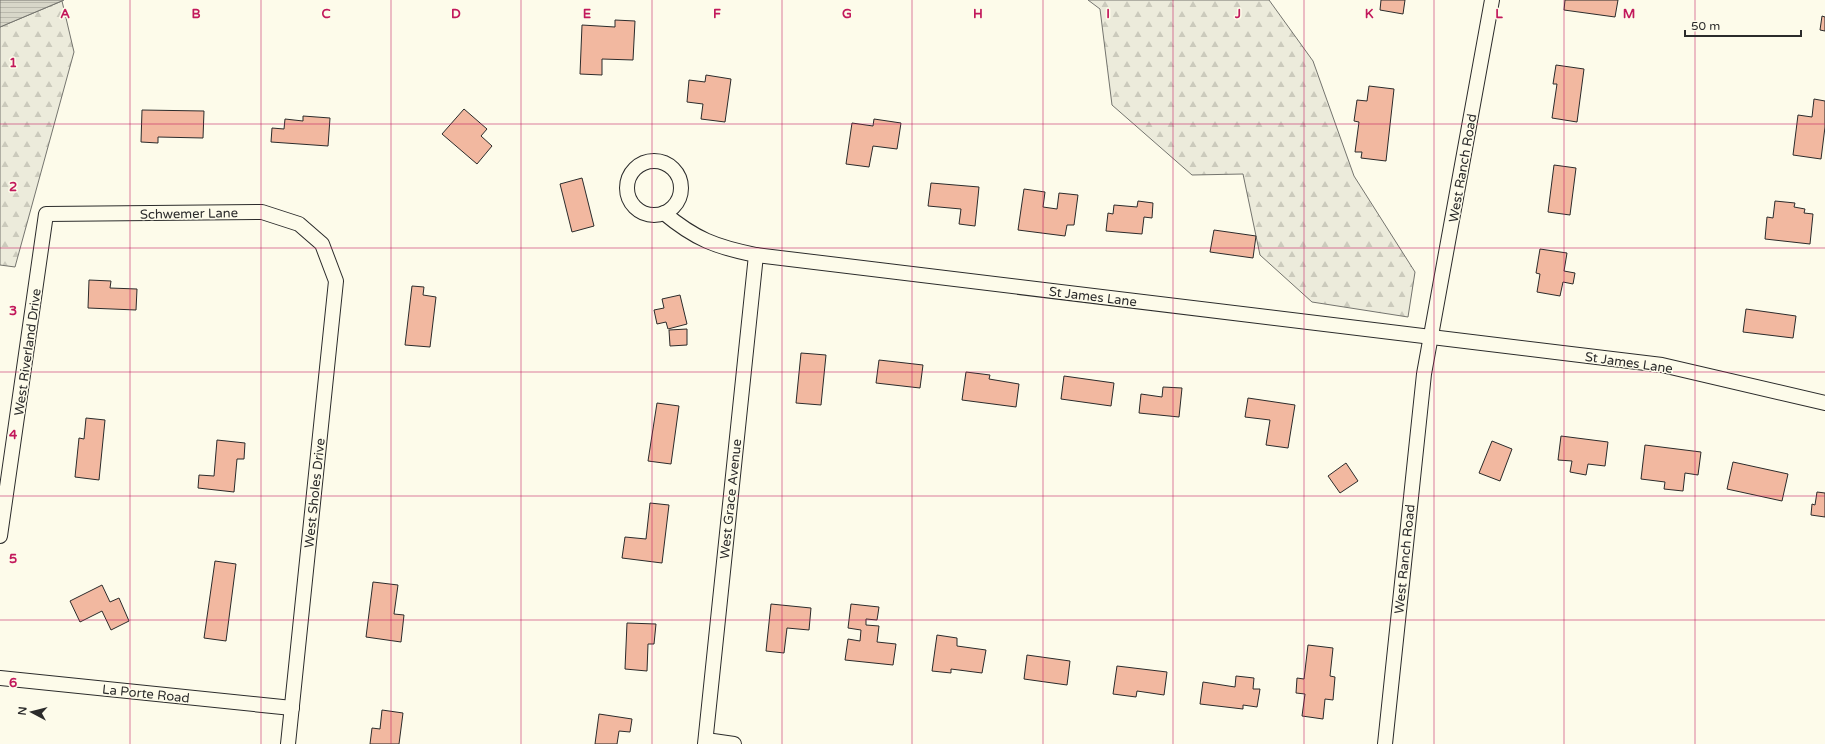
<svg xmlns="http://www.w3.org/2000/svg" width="1825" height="744" font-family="'Varela Round',sans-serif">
  <defs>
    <pattern id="forest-firs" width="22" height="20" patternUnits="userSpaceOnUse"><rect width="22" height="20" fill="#ecebdb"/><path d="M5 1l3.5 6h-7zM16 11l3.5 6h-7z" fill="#cbcabc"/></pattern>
    <pattern id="water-rules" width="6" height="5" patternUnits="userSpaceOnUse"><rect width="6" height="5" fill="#d8d7c9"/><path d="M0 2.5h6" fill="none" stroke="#bab9ad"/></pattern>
  </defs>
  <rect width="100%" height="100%" fill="#fdfbea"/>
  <g fill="url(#forest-firs)" stroke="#74746e">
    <polygon points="1088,0 1269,0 1313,61 1354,176 1415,272 1408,317 1312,302 1260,255 1243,174 1192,175 1112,105 1100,9"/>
    <polygon points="62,1 74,52 15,267 0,265 0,27"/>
  </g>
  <polygon fill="url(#water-rules)" stroke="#74746e" points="0,0 64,0 0,27"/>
  <g fill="#f2b8a0" stroke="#2b2b2b">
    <polygon points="1381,0 1405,0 1403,14 1380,10"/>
    <polygon points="1565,0 1618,0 1615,17 1564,10"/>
    <polygon points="1822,16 1825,17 1825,31 1820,30"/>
    <polygon points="615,20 635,21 633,60 602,59 602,75 580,74 582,25 615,27"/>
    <polygon points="1556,65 1584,69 1577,122 1552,118 1557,84 1553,84"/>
    <polygon points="706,75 731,79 725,122 701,119 703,104 687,102 689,80 705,82"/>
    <polygon points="1369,86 1394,89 1386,161 1361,158 1362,152 1355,152 1359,122 1354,121 1357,100 1367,101"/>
    <polygon points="1814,99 1825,101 1825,127 1821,159 1793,155 1798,115 1812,117"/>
    <polygon points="464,109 487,129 481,136 492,146 477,164 442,134"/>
    <polygon points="142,110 204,111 203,138 158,137 158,143 141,142"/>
    <polygon points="303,116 330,118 328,146 271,142 272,128 284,129 285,119 303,121"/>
    <polygon points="874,119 901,123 897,149 873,146 869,167 846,164 852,123 873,126"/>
    <polygon points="1554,165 1576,168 1570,215 1548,212"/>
    <polygon points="582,178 594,226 572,232 560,184"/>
    <polygon points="931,183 979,187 975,226 959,224 961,209 928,206"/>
    <polygon points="1024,189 1045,192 1043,207 1057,209 1059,193 1078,195 1074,225 1067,225 1065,236 1018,230"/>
    <polygon points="1138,201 1153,203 1152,218 1144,217 1142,234 1106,231 1108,213 1113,214 1114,205 1137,207"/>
    <polygon points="1775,201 1795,203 1794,207 1805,209 1804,213 1813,214 1810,244 1765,239 1767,217 1773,218"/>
    <polygon points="1214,230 1256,236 1253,258 1210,252"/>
    <polygon points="1540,249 1567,253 1564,271 1575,273 1573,284 1563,282 1560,296 1537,292 1540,274 1536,273"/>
    <polygon points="89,280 111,281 110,288 137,289 136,310 88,308"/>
    <polygon points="412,286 424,287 423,295 436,297 430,347 405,345"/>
    <polygon points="680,295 687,324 668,329 666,322 657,324 654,310 664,308 662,299"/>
    <polygon points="1746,309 1796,316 1793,338 1743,332"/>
    <polygon points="687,329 687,345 670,346 669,330"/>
    <polygon points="801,353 826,355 821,405 796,403"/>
    <polygon points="879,360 923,365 920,388 876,383"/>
    <polygon points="966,372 990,375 989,379 1019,384 1016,407 962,400"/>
    <polygon points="1064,376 1114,383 1111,406 1061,399"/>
    <polygon points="1163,387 1182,388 1179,417 1139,413 1141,394 1162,397"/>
    <polygon points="1248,398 1295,405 1288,448 1266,445 1270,420 1245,417"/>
    <polygon points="657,403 679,406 671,464 648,461"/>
    <polygon points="86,418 105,420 99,480 75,477 79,438 84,439"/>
    <polygon points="1561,436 1608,442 1605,466 1588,464 1586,475 1570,472 1572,461 1558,460"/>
    <polygon points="217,440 245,443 244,459 237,459 234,492 198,488 199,475 214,476"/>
    <polygon points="1492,441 1512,449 1500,481 1479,473"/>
    <polygon points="1645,445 1701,452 1698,475 1685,473 1683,491 1664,489 1665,482 1641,479"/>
    <polygon points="1733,462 1788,474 1782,501 1727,489"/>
    <polygon points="1346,463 1358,481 1340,493 1328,476"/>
    <polygon points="1817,492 1825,493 1825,517 1811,515 1812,504 1815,505"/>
    <polygon points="650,503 669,505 662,563 622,558 625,537 646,539"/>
    <polygon points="215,561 236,564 226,641 204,638"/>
    <polygon points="373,582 398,585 394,614 404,615 401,642 366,637"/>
    <polygon points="102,585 110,602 119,598 129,621 111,630 102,611 80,622 70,601"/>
    <polygon points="771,604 811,608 809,630 787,628 784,653 766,651"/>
    <polygon points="851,604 879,607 877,620 866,619 866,625 879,626 877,642 896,644 893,665 845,660 848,639 860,641 861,630 848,628"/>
    <polygon points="627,623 656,624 654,644 648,644 647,671 625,669"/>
    <polygon points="937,635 957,638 957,646 986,650 982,673 951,669 951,673 932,671"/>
    <polygon points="1308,645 1333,648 1330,676 1335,677 1333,700 1325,699 1323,719 1302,716 1305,694 1296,693 1297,678 1304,679"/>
    <polygon points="1027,655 1070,661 1067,685 1024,679"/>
    <polygon points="1117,666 1167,672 1164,695 1137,691 1136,697 1113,694"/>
    <polygon points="1236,676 1254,678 1253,689 1260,689 1257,707 1243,705 1243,709 1200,704 1203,682 1235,687"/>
    <polygon points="382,710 403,713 399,744 370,744 372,728 380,729"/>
    <polygon points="599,714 632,719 630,732 619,731 617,744 595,744"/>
  </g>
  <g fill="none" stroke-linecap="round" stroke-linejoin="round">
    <defs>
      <g id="minor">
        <circle cx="654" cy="188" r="27"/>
        <path d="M664,213C695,239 716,247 756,255L1662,365L1825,403"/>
        <polyline points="0,536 46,214 262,212 299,224 322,244 336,281 288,744"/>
        <polyline points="0,678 292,708"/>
        <polyline points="706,740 734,744"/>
        <polyline points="705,744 756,255"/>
        <polyline points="1385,744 1424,374 1492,0"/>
      </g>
    </defs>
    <use href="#minor" stroke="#2b2b2b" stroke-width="16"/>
    <use href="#minor" stroke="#fdfbea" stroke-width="14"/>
  </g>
  <path fill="none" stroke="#c2185b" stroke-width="1" stroke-opacity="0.55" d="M130,0V744M261,0V744M391,0V744M521,0V744M652,0V744M782,0V744M912,0V744M1043,0V744M1173,0V744M1304,0V744M1434,0V744M1564,0V744M1695,0V744M0,124H1825M0,248H1825M0,372H1825M0,496H1825M0,620H1825"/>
  <g text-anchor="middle" stroke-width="3" stroke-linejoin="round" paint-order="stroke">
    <g font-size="13" fill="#2b2b2b" stroke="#fdfbea">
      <text transform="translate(1462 168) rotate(-80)" y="5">West Ranch Road</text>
      <text transform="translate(189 213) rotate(-1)" y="5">Schwemer Lane</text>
      <text transform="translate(1093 296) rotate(7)" y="5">St James Lane</text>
      <text transform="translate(27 352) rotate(-82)" y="5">West Riverland Drive</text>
      <text transform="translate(1629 362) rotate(8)" y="5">St James Lane</text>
      <text transform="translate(314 493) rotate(-84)" y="5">West Sholes Drive</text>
      <text transform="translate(730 499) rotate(-84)" y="5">West Grace Avenue</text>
      <text transform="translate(1404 559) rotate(-84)" y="5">West Ranch Road</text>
      <text transform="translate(146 693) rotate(6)" y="5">La Porte Road</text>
    </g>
  </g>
  <g font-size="13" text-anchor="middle" font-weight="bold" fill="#c2185b" stroke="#fdfbea" stroke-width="3" stroke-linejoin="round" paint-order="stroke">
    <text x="65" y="18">A</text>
    <text x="196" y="18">B</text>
    <text x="326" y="18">C</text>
    <text x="456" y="18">D</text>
    <text x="587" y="18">E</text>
    <text x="717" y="18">F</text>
    <text x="847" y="18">G</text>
    <text x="978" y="18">H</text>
    <text x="1108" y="18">I</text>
    <text x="1238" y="18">J</text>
    <text x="1369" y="18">K</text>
    <text x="1499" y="18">L</text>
    <text x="1629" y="18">M</text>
    <text x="13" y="67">1</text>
    <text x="13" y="191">2</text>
    <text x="13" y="315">3</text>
    <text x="13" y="439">4</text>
    <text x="13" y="563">5</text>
    <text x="13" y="687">6</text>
  </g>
  <g transform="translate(32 712) rotate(277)" stroke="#fdfbea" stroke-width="3" paint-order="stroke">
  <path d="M0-3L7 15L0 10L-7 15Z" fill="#2b2b2b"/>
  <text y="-6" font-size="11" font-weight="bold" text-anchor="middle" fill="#2b2b2b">N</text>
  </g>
  <path d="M1685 30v6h116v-6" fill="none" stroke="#2b2b2b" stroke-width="2"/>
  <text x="1691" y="30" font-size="12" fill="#2b2b2b" stroke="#fdfbea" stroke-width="3" paint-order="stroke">50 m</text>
</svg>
